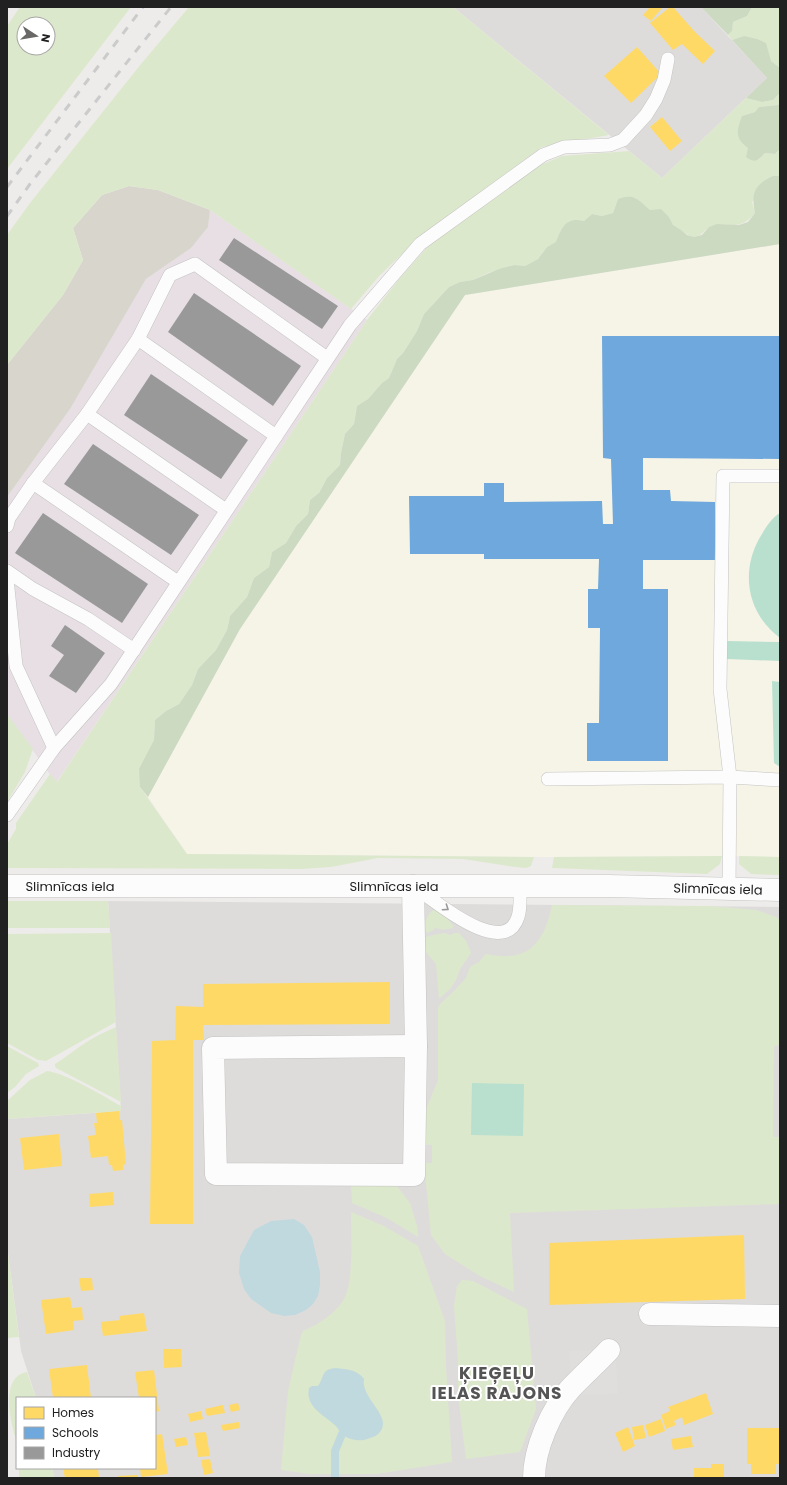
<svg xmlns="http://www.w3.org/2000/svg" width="787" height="1485" font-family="Poppins,sans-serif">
  <rect width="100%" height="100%" fill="#eeecea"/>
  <g fill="#dedcdb">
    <polygon points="453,7 701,7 767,78 662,178"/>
    <polygon points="108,901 780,907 780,1478 54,1478 52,1468 155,1468 155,1398 36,1398 21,1351 7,1246 7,1119 121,1111"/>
  </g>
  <polygon fill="#e7dfe4" points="210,210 367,320 56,783 7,714 7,497 70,409 146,279 191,248 208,227"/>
  <polygon fill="#f6f4e7" points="780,244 780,857 730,856 547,857 187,854 148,797 240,629 465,295"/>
  <polygon fill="#d7d5cc" points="129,186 158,190 210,210 208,227 191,248 146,279 70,409 7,497 7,365 63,295 83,260 73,228 102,195"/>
  <g fill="#dce8cc" fill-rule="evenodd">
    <path d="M20,7H131L7,169V26ZM24,24H48V48H24Z"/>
    <polygon points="189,7 453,7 609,135 542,147 420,237 380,275 351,309 210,210 158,190 129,186 102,195 73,228 83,260 63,295 7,365 7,235 30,203 141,64"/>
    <polygon points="752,7 780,7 780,68 771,61 744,36 732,40 728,35 732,31 733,22 747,16"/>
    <path d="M780,93V103L778,105L760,107L755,112L742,116L743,144L749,148L758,160L765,153L775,154L780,149V176H773L752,202L755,213C737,234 730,219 710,227C704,230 702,236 694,237C691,237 676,228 673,225C671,223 670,219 669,217L650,210L636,198L618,199L613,213L602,216L592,214L584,221L576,220L561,230L557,242L547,247L538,259L525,266L513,265L488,273L473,280L460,282L449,287L424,314L417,331L403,353L397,359L389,378L382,383L368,399L357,406L354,424L345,434L341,453L340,465L327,478L319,493L310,500L308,514L296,526L286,543L272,552L269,567L254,578L247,597L230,616L227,630L216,650L198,669L192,685L179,704L166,711L155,720L154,740L148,753L140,787L187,854L534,857L531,866L526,868L515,867L463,859L378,858L331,867L302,869L7,868V844L16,829V823L50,774L57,782L367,320L400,278L431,243L538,166L562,156L629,151L662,178L746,98L762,102L773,100Z"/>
    <polygon points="7,714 33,749 25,772 7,802"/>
    <polygon points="722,856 720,864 707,874 552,868 554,857"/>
    <polygon points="739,856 780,857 780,875 751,874 739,864"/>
    <polygon points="7,901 108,901 110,928 7,928"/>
    <path d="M552,905L710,906L756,910L776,917L780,920V1045L774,1046L773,1137H780V1204L510,1213L514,1292L480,1276L445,1254L431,1235L424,1163H432V1145L422,1144V1119L438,1080V1008L440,1004L453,992L466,978L470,967L479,962L486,954C528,963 544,944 552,905Z"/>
    <path d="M436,909L442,912L454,927C448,930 442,930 435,928L432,931L426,933C425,922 425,914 436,909Z"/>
    <polygon points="111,933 116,1022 46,1061 38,1060 7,1043 7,934"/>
    <polygon points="444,933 451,935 454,933 459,933 466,941 471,953 460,969 456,980 451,988 439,999 436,964 426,952 426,937 433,935"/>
    <path d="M116,1027L121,1102L56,1068L55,1066V1064C65,1058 73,1051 82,1045C92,1038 104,1032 116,1027Z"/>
    <polygon points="7,1046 38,1063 39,1066 26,1074 15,1087 7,1093"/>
    <path d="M47,1071C66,1073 103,1096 121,1106V1111L7,1119V1101L30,1080Z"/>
    <polygon points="351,1185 396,1185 410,1203 417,1226 418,1237 387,1218 352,1203"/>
    <path d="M351,1212L384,1226L418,1246L445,1321L446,1367L452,1462L377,1474H310L281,1470L288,1391L301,1335L303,1331C319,1324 335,1314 344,1299C354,1282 351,1233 351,1212Z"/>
    <polygon points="7,1246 19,1337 7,1338"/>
    <polygon points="462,1280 473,1281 527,1309 536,1409 520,1452 466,1459 458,1395 458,1360 454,1306 457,1286"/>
    <path d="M27,1372L36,1398H17V1442C10,1421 0,1376 27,1372Z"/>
    <polygon points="19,1468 52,1468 54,1478 19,1478"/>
  </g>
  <g fill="#ccdac2">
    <polygon points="701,7 752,7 747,16 733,22 732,31 728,35"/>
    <polygon points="744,36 757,39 766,43 771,61 780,68 780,93 773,100 762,102 746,98 767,78 732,40"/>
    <path d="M780,103V149L775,154L765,153C758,160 756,164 746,157L748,148C734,138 737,130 742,116L755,112L759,107L778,105Z"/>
    <path d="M773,176H780V244L465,295L240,629L148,797L140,787L139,769L154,740L155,720L166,711L179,704L192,685L198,669L216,650L227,630L230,616L247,597L254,578L269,567L272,552L286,543L296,526L308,514L310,500L319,493L327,478L340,465L341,453L345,434L354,424L357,406L368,399L382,383L389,378L397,359L403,353L417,331L424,314L449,287L460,282L473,280L499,269L514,265L525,266L538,259L547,247L556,242C562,227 566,217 584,221L592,214L602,216L613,213L618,199C634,193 638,199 650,210L661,209L669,217L673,225L681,230L687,235L694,237L702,235L709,227L717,224L739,225L748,222L755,213C751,193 754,185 773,176Z"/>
  </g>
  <g fill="#b9e0ce">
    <path d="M780,513V638C748,614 740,574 759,539C764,530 771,518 780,513Z"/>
    <polygon points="727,641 780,642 780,661 727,659"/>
    <polygon points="772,681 780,682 780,767 774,763"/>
    <polygon points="472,1083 524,1084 523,1136 471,1135"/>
  </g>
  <polygon fill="#dfdedd" points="615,1350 618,1394 570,1395 570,1351"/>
  <g fill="#c0d9de">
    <polygon points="294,1219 304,1225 312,1237 320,1272 320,1285 318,1296 313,1304 306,1310 295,1315 284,1316 271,1313 251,1299 244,1289 239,1273 240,1256 254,1230 271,1221"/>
    <path d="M336,1368C346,1369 358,1370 364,1379C360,1398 393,1416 380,1432C378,1435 374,1437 370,1438C361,1442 349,1441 341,1433C339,1431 338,1428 336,1426C324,1415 305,1407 309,1388L312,1386H318C325,1376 321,1369 336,1368Z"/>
  </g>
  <g fill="#ffd966">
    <polygon points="650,7 663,7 651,21 643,15"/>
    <polygon points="670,7 673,7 695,32 715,51 703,64 682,44 673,50 650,23"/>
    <polygon points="637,47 661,74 631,103 604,76"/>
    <polygon points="662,117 682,141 670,151 650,127"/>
    <polygon points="390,982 390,1024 203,1025 204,1040 193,1040 193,1224 150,1224 152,1041 175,1040 176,1006 203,1007 203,984"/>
    <polygon points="119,1111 120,1120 122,1120 126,1164 123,1165 123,1170 113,1171 112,1165 109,1165 108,1156 91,1158 88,1136 96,1135 94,1123 97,1123 96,1113"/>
    <polygon points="59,1134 62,1166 24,1170 20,1138"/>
    <polygon points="113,1192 114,1205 90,1207 89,1194"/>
    <polygon points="744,1235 745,1299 549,1305 549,1243"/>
    <polygon points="79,1278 92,1278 93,1290 81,1291"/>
    <polygon points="70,1297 72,1308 82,1307 83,1320 73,1321 74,1330 46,1334 41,1300"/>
    <polygon points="144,1313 147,1331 103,1336 101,1322 120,1320 119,1316"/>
    <polygon points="163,1349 181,1349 182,1367 164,1368"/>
    <polygon points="87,1365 91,1398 53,1398 49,1369"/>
    <polygon points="154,1370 159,1411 155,1412 155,1398 139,1398 135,1372"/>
    <polygon points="706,1393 713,1414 684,1425 682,1417 674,1421 676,1425 666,1429 661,1415 670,1411 668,1407"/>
    <polygon points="238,1403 240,1410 231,1412 229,1405"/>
    <polygon points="223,1405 225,1413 207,1416 205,1409"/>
    <polygon points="201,1411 203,1419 190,1422 188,1414"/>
    <polygon points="661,1419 665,1431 649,1437 645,1425"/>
    <polygon points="239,1422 240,1428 223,1431 221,1425"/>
    <polygon points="643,1425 646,1438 634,1440 632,1427"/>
    <polygon points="628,1427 635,1446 623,1452 615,1433"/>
    <polygon points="747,1428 779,1428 779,1464 776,1464 776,1474 751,1474 751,1464 747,1464"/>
    <polygon points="206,1432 210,1456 198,1457 194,1433"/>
    <polygon points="162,1434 168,1474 141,1477 140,1468 155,1468 155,1435"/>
    <polygon points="691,1436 693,1447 673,1450 671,1439"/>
    <polygon points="186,1437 188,1445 176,1447 174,1439"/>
    <polygon points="210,1459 213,1473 204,1475 201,1460"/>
    <polygon points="711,1464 724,1464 724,1478 694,1478 694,1468 711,1468"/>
    <polygon points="63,1468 98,1468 99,1478 65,1478"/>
    <polygon points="137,1475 137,1478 119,1478 118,1476"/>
  </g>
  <polygon fill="#6fa8dc" points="602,336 780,336 780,459 643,458 643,490 670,490 671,501 715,502 715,560 643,560 643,589 668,589 668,761 587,761 587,723 599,723 600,628 588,628 588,589 598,589 599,559 484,559 484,554 410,554 409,496 484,496 484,483 504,483 504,502 602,501 603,524 613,524 611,459 603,458"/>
  <g fill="#999">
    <polygon points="234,238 338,306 322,329 219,260"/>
    <polygon points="194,293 301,366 273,406 168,332"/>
    <polygon points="151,374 248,440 221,479 124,415"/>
    <polygon points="93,444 199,515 171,555 64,484"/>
    <polygon points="43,513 148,584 122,623 15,553"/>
    <polygon points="65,625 105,653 76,693 49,676 64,655 51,646"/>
  </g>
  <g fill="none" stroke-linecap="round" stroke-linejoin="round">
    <polyline stroke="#c0d9de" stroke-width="8" points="335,1478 335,1451 342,1434"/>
    <defs>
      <g id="lane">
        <polyline points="138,339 276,436"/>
        <polyline points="87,414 226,510"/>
        <polyline points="780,476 723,476 720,689 730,777 780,780"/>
        <polyline points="33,483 178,582"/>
        <polyline points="7,526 9,518 33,483 87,414 138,339 170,275 195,264 327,358"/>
        <polyline points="7,571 33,589 88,619 134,650"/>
        <polyline points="7,579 16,666 54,748"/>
        <polyline points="548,779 730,777 729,889"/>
        <polyline points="7,815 54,748 111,684 350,325 420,244 543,155 564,147 610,145 623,140 646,115 656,99 664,80 668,59"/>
        <path d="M416,888C435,901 504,960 518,917C521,908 520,896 520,886"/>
      </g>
      <g id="street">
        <path id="s1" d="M7,886H608L780,890"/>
        <polyline points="413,886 416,1046"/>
        <polygon points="416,1046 414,1175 216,1174 213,1048"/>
        <polyline points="650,1314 780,1316"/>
        <path d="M534,1478C534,1449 551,1410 570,1389C583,1375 597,1363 609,1350"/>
      </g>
    </defs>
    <use href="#lane" stroke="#c4c3c2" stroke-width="14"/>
    <use href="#street" stroke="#c4c3c2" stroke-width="23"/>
    <use href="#lane" stroke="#fcfcfc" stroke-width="13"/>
    <use href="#street" stroke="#fcfcfc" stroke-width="22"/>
    <g stroke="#cbcbcb" stroke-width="3" stroke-dasharray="8 8" stroke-linecap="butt">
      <polyline points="7,187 143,7"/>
      <polyline points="7,216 30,184 171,7"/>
    </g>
  </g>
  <defs><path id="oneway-chevron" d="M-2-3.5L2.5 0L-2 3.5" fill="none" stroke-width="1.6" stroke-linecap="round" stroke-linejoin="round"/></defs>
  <use stroke="#999" href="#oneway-chevron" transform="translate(446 908) rotate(34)"/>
  <g text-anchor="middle" stroke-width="4" stroke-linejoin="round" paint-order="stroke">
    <g font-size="13" fill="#212121" stroke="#fff">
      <text dy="5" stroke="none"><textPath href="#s1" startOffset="63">Slimnīcas iela</textPath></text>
      <text dy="5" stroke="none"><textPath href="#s1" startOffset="387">Slimnīcas iela</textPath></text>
      <text dy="5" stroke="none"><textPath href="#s1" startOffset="711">Slimnīcas iela</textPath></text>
    </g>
    <g font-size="17" font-weight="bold" letter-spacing="1" fill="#545454" stroke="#fff">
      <text x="497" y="1379">ĶIEĢEĻU<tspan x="497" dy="20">IELAS RAJONS</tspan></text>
    </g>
  </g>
  <rect width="787" height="1485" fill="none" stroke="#212121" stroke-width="16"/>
  <rect x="16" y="1397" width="140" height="72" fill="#ffffff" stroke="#a6a6a6"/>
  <rect x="24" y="1407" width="20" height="12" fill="#ffd966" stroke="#a6a6a6"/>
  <text x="52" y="1417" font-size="12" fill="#212121">Homes</text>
  <rect x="24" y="1427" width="20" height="12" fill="#6fa8dc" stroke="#a6a6a6"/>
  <text x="52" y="1437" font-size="12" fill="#212121">Schools</text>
  <rect x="24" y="1447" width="20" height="12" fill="#999999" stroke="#a6a6a6"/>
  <text x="52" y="1457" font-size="12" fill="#212121">Industry</text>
  <g transform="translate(36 36) rotate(102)"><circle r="19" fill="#ffffff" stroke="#a6a6a6"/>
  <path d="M0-3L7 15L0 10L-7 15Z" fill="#696867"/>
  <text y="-6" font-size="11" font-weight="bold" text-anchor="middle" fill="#212121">N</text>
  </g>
</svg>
